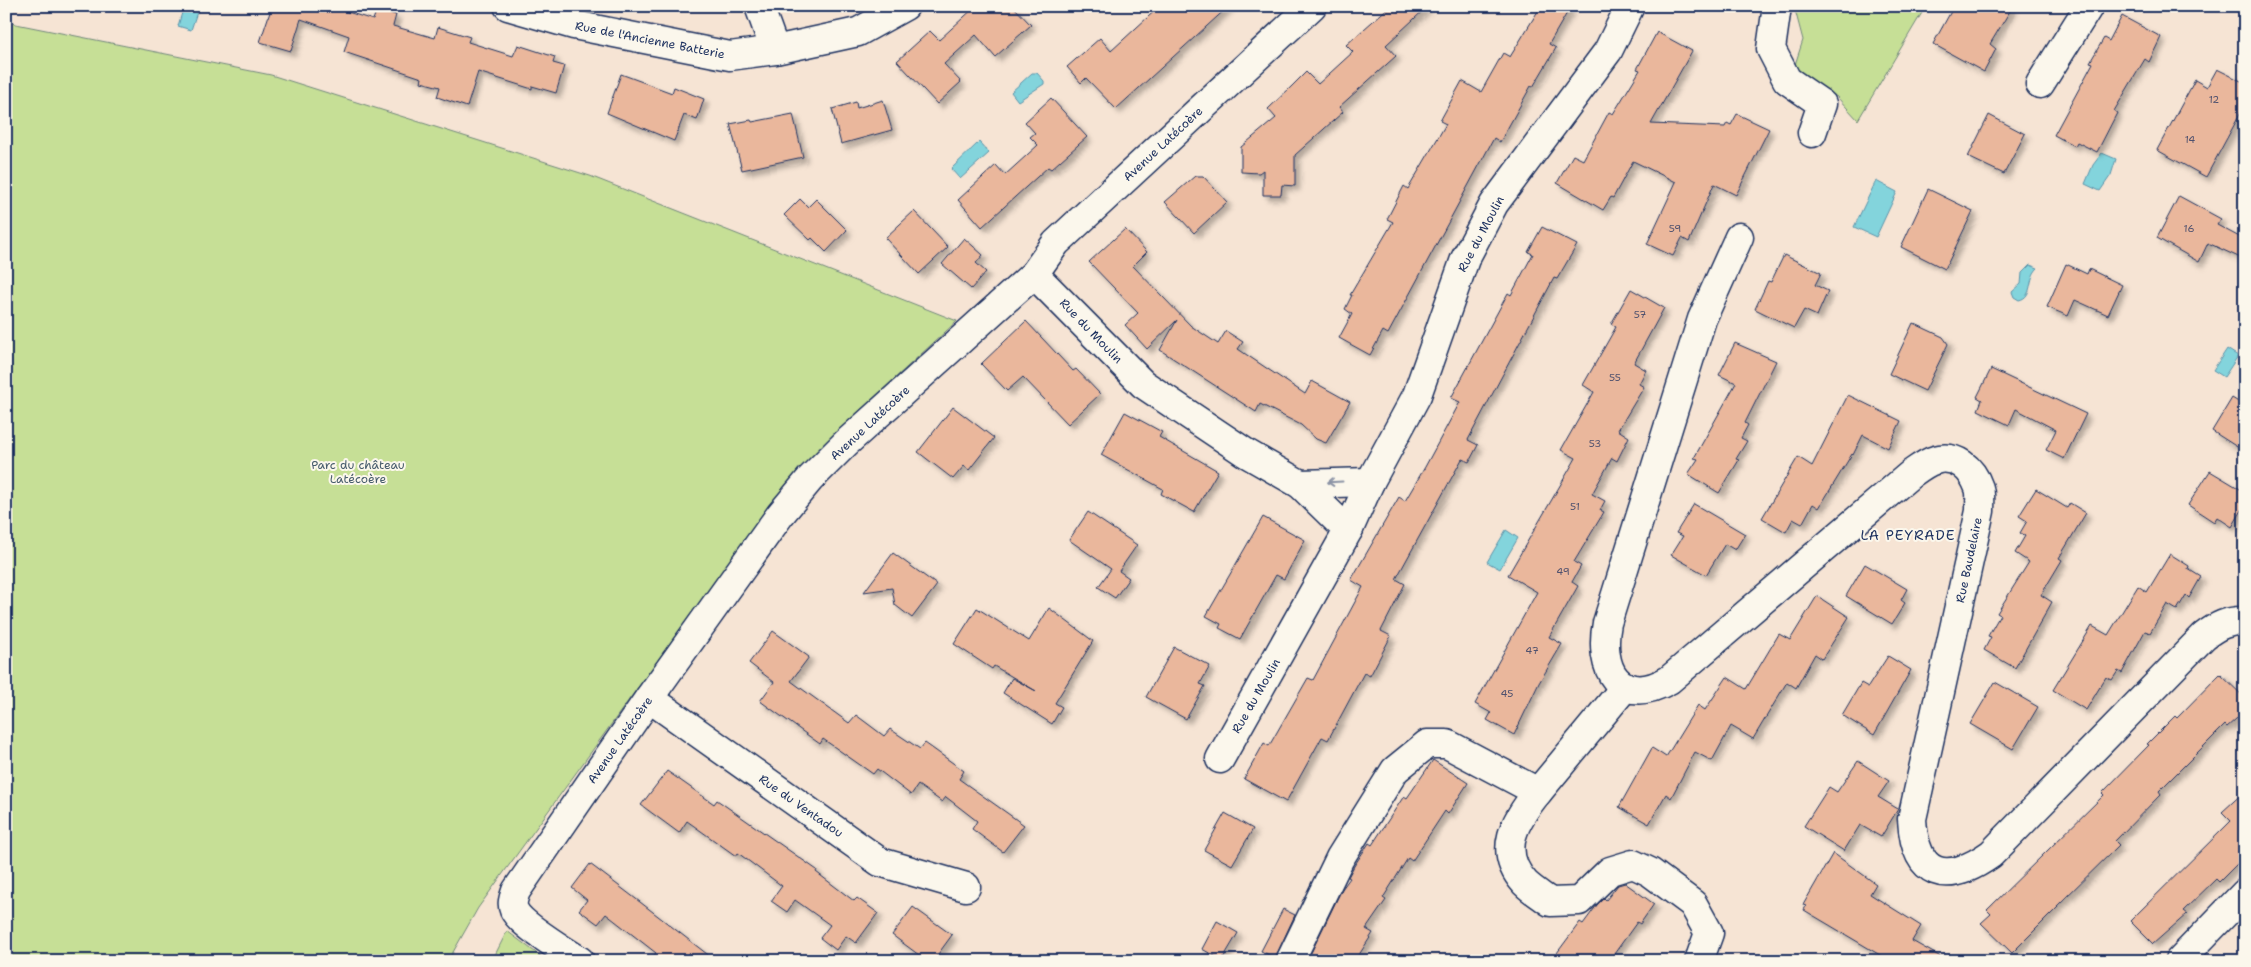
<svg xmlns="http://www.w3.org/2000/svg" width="2251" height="967" font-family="'Shantell Sans',sans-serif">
  <defs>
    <filter id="shadow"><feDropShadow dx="4.5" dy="4.5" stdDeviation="2.5" flood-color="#0004"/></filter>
  </defs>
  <rect width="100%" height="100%" fill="#f6e4d4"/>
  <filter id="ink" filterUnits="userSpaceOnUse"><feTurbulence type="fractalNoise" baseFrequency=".02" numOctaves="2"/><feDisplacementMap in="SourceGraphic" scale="10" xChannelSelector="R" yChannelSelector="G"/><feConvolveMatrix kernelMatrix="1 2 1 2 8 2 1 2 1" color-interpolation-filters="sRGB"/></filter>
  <g filter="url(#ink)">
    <g fill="#c6df96" stroke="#70877a">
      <polygon points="1794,6 1926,6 1858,120 1837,97 1792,74 1803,40"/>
      <polygon points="6,22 271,75 590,176 957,321 843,426 810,460 742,544 478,908 448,961 6,961"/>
      <polygon points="507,931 547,961 492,961"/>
    </g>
    <g fill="#83d4dc" stroke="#5992aa">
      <polygon points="184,6 199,6 191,30 178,26"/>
      <polygon points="1032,73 1037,73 1044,81 1044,84 1018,101 1011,92"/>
      <polygon points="979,142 989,153 960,179 951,169"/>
      <polygon points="2102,153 2116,159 2111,175 2100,191 2085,184 2093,165"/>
      <polygon points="1876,181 1897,192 1876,237 1854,227"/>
      <path d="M2030,265L2038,268C2027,278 2034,297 2019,300L2014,297L2012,292L2021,284L2022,273Z"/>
      <polygon points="2227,349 2238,356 2224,377 2213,370"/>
      <polygon points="1506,530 1518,538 1500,569 1487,562"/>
    </g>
    <g fill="#eab79c" stroke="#1b2f5e" filter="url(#shadow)">
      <polygon points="272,6 329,6 373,20 377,9 396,15 393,26 435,38 438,27 470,37 468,42 513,56 518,45 555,57 553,63 564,66 556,93 532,86 532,89 478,72 467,107 437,97 440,87 421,82 422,78 344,52 349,36 301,19 291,51 260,42"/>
      <polygon points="976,6 1013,6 1031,25 995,57 976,35 944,64 961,82 937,104 897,61 930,31 939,40"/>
      <polygon points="1160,6 1229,6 1116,109 1086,78 1081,83 1067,67 1100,38 1111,51"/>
      <polygon points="1390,6 1428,6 1386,45 1396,56 1339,107 1343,112 1295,155 1295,186 1282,185 1281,195 1263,195 1263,170 1259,173 1241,172 1241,147 1276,118 1268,109 1292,86 1306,72 1318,84 1353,52 1346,45"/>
      <polygon points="1541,6 1571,6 1549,44 1556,48 1533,87 1531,86 1500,142 1494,138 1388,334 1383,331 1370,355 1339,338 1352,314 1345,309 1352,295 1350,295 1393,222 1387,219 1404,186 1408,189 1446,124 1440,121 1462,81 1481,92 1503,53 1510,57"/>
      <polygon points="1954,6 2013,6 1990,44 1996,49 1984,72 1933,44"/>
      <polygon points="2122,16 2161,37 2149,62 2145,59 2114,111 2117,113 2097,152 2077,142 2075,146 2054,135 2093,63 2090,62 2104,38 2109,41"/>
      <polygon points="1657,32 1692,51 1651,124 1725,127 1727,123 1731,125 1737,114 1769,129 1736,195 1714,184 1689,242 1682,238 1673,256 1647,244 1676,182 1633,161 1613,198 1611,197 1603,210 1557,183 1573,155 1583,160 1609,112 1613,114 1640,70 1637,69"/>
      <polygon points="2217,69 2245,83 2245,105 2206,177 2157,150 2195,80 2207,87"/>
      <polygon points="621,74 672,93 674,87 704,99 697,120 684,115 674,141 607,113"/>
      <polygon points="1051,98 1087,137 1051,169 1048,167 982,227 958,200 996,165 1005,175 1038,145 1030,137 1035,133 1025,122"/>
      <polygon points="883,100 892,130 841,144 832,109 856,102 857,108"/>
      <polygon points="793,114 803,157 742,170 730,124 751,120 752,122"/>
      <polygon points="1989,115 2025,134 2004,174 1968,157"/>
      <polygon points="1195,176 1203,176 1227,202 1194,233 1165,202"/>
      <polygon points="1928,189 1973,211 1945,269 1901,247"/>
      <polygon points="2179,196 2221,219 2217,225 2245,240 2245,260 2208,243 2199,262 2157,238"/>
      <polygon points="800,199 808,207 816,199 847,230 826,252 812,238 810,240 784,215"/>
      <polygon points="914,211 948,247 919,274 885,238"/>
      <polygon points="1542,227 1577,245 1557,279 1554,278 1468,440 1478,445 1469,462 1462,459 1396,579 1405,584 1381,631 1391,636 1370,676 1364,673 1328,740 1322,737 1286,802 1244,779 1264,743 1269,746 1308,678 1313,680 1363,587 1351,580 1399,497 1405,501 1425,467 1460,402 1451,398 1508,293 1511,295 1533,254 1528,252"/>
      <polygon points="1125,229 1147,252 1133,266 1191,326 1218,344 1226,331 1243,342 1238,349 1305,394 1312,381 1350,402 1326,443 1316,439 1301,425 1260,404 1256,412 1160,350 1177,320 1147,349 1125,325 1138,313 1089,262"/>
      <polygon points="964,238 983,255 976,263 986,272 971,289 942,264"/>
      <polygon points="1784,255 1821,273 1815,285 1828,291 1817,316 1804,310 1794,328 1755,309 1768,281 1771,282"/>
      <polygon points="2066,264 2087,274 2089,269 2122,285 2108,315 2075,300 2068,316 2047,307"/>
      <polygon points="1631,289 1664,308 1634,363 1646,370 1639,384 1644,387 1618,430 1629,437 1617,461 1612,458 1592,494 1605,501 1600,510 1604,512 1574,562 1581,566 1572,582 1578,586 1549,637 1562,644 1539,683 1514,735 1487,720 1491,713 1475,704 1537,592 1508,575 1576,458 1561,450 1594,392 1583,385 1616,327 1611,324"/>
      <polygon points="1026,321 1073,371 1076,369 1100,394 1068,424 1023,377 1007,391 981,364"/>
      <polygon points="1913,323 1943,337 1948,344 1925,391 1889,374"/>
      <polygon points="1735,343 1776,361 1745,423 1748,425 1741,438 1747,441 1736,459 1739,460 1719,493 1688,474 1698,459 1694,458 1736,383 1719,375"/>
      <polygon points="1991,369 2086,414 2064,459 2046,450 2056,430 2016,409 2009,425 1978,410 1982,400 1977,397"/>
      <polygon points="1848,395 1901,421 1888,448 1863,435 1853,455 1852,454 1819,508 1813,504 1802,524 1793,519 1786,532 1762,518 1798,457 1812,466"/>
      <polygon points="2232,398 2245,406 2245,452 2212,431"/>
      <polygon points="953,407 994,438 969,470 964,466 953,479 918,452"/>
      <polygon points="1125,412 1162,432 1159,437 1218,471 1194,512 1161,494 1163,489 1101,455"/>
      <polygon points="2210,471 2245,492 2245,505 2232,527 2217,517 2214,522 2188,505"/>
      <polygon points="2036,489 2067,508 2070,503 2086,513 2059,558 2062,560 2041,595 2052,602 2015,668 1984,650 1991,637 1988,636 2000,615 1997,613 2029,562 2015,553 2025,536 2020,533 2027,521 2019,516"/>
      <polygon points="1694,504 1745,534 1735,550 1725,544 1706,575 1671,555 1683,536 1676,533"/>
      <polygon points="1088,512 1137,545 1119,571 1129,578 1115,598 1098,587 1111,569 1069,540"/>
      <polygon points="1263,517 1305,540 1284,579 1276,575 1240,639 1219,628 1221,624 1206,616"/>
      <polygon points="893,553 937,585 912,618 895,605 892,588 864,592"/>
      <polygon points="2170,554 2189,566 2188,569 2201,577 2189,598 2186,595 2177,610 2167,604 2150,633 2145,631 2122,673 2118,671 2112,680 2106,677 2086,710 2053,690 2092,626 2108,635 2138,586 2147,592"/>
      <polygon points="1865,564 1907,589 1901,600 1905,603 1892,624 1846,596"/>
      <polygon points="1817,596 1849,617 1822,659 1815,654 1796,688 1787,682 1753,739 1731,726 1712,761 1695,752 1671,798 1666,794 1649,824 1619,807 1652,748 1666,757 1698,705 1705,710 1727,677 1746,689 1779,634 1790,640"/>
      <polygon points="977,608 1029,641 1049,608 1093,641 1055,703 1062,707 1052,724 1003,693 1012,678 1036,691 994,666 992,669 954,644"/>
      <polygon points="773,631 809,657 791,681 849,723 856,715 884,736 890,729 920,749 925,743 964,771 959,779 1024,825 1003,852 972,829 977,821 946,797 942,802 918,785 911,795 877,769 873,774 823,739 820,744 760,701 774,682 749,663"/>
      <polygon points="1174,647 1210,666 1200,684 1205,686 1186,719 1146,697"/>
      <polygon points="1888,656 1911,670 1874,735 1842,715 1861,683 1868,687"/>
      <polygon points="2220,674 2245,698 2245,711 2227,727 2225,725 2159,791 2161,794 2115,841 2119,845 2057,906 2058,907 2012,953 1981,923 1991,914 1987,910 2104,795 2102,793 2149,745 2147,744 2175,716 2177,718"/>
      <polygon points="1995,682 2038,707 2013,749 1970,724"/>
      <polygon points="1433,760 1468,783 1448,814 1445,811 1412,861 1408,858 1383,898 1386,900 1366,929 1373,933 1355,961 1307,961 1342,889 1350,878 1348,877 1354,866 1369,843 1372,845 1404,796 1407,798"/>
      <polygon points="1858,761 1889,781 1878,797 1898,809 1881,837 1860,825 1844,851 1804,826 1829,787 1837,792"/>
      <polygon points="667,771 714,804 717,800 817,870 816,872 854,901 857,898 878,913 856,943 846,936 836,950 820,938 830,925 795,900 787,912 771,901 782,886 738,853 736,856 687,821 679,833 641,805"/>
      <polygon points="2245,791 2245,856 2219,882 2216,879 2183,911 2187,914 2153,944 2130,921 2231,821 2222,812"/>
      <polygon points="1225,813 1253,829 1232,865 1204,850"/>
      <polygon points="1833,853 1876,884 1870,894 1921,926 1912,941 1948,961 1890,961 1804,910 1806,906 1803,905"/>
      <polygon points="590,864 640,902 716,961 650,961 656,953 606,914 598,924 579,910 587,900 572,888"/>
      <polygon points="1625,883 1654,904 1640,924 1637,922 1609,961 1551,961 1580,922 1583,924 1597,905 1604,898 1606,900 1618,885"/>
      <polygon points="913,907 952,935 933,961 927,961 892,935"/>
      <polygon points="1283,909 1295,915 1275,958 1261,951"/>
      <polygon points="1217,921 1238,933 1222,960 1202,949"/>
    </g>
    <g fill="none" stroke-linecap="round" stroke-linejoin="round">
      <defs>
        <g id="minor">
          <polyline points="508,6 574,25 730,56 775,50 858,32 905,6"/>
          <polyline points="759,6 775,50"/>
          <polyline points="1777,6 1771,49 1787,80 1822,104 1812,133"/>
          <polyline points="2040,84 2089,6"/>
          <path d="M1739,237L1702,319L1607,623C1598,669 1619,708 1669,680L1911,474C1918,469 1927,462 1935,460C1956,454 1972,468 1979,488C1981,494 1980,504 1980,511L1912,819C1915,877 1946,886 1991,854L2204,636C2217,626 2228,620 2245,621"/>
          <polyline points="1034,274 1143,384 1246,453 1300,484 1339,522 1349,529"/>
          <polyline points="1300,484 1370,482"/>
          <polyline points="649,698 880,862 966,887"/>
          <polyline points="1220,759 1349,529 1370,482 1417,395 1465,259 1494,204 1608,51 1630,6"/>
          <polyline points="1538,792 1625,687"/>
          <path d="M580,961C565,951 520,924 514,910C511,903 514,897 516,891L649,698L780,515L810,479L846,443L1034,274L1056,243L1312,6"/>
          <path d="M1290,961L1340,858L1395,770L1427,744H1447L1538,792C1515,820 1496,851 1525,883C1532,890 1542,896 1550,902L1579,901L1610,871L1633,864L1650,872L1693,904L1709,933L1699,961"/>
          <polyline points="2179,961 2245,893"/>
        </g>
      </defs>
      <use href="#minor" stroke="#1b2f5e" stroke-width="31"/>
      <use href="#minor" stroke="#fbf7ec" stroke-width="28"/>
    </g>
    <defs><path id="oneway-shaft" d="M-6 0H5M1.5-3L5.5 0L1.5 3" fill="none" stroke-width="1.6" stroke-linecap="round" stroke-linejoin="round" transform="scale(1.25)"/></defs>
    <use stroke="#8b93a5" href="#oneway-shaft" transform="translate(1335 482) rotate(177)"/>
  </g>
  <g text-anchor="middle" stroke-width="4" stroke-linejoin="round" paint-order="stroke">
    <g font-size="10" fill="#4f516e">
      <text x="2214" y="103">12</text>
      <text x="2190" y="143">14</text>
      <text x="1675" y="232">59</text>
      <text x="2189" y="232">16</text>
      <text x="1640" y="318">57</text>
      <text x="1615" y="381">55</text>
      <text x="1595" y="447">53</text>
      <text x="1575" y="510">51</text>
      <text x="1563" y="575">49</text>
      <text x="1532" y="654">47</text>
      <text x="1507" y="697">45</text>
    </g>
    <g font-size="12" fill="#1b2f5e" stroke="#fbf7ec">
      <text transform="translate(650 40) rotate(11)" y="4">Rue de l'Ancienne Batterie</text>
      <text transform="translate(1163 144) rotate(-43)" y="4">Avenue Latécoère</text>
      <text transform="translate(1481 234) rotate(-62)" y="4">Rue du Moulin</text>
      <text transform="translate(1091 331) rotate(46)" y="4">Rue du Moulin</text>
      <text transform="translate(870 423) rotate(-43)" y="4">Avenue Latécoère</text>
      <text transform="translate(1969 560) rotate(-78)" y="4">Rue Baudelaire</text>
      <text transform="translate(1256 696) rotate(-60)" y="4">Rue du Moulin</text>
      <text transform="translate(620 740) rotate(-55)" y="4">Avenue Latécoère</text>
      <text transform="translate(801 806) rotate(35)" y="4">Rue du Ventadou</text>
    </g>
    <g font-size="12" fill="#465b6c" stroke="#fbf7ec">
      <text x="358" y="469">Parc du château<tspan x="358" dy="14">Latécoère</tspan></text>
    </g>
    <g font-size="14" letter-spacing="1" fill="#1b2f5e" stroke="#fbf7ec">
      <text x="1908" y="540">LA PEYRADE</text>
    </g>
  </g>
  <rect width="2251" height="967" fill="none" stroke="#fbf7ec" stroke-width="25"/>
  <rect x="12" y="12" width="2226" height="942" fill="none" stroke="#1b2f5e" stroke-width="2" filter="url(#ink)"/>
</svg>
